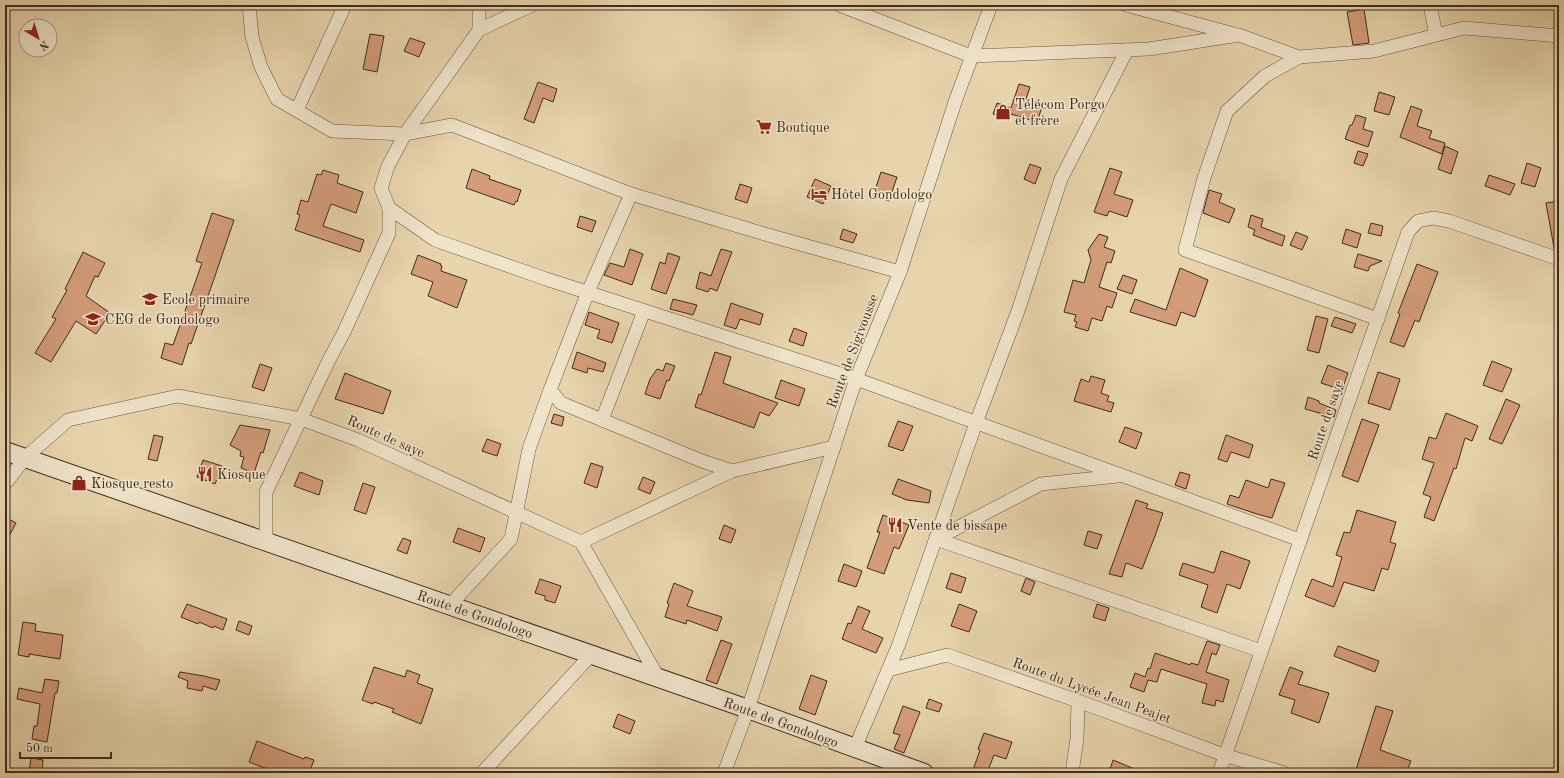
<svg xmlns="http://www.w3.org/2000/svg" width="1564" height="778" font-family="'Old Standard TT',serif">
  <rect width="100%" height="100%" fill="#e7d4ad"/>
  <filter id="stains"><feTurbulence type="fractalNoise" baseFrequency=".005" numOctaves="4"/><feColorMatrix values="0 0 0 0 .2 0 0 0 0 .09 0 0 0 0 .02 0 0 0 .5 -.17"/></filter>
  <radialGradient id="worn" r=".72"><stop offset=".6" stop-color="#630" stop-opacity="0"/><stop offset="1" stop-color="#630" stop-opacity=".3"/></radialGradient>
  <g fill="#d49d7a" stroke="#3e2c1d">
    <polygon points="1364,9 1369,43 1353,45 1347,12"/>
    <polygon points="370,34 384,36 377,72 363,69"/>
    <polygon points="410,38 425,43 419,57 404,51"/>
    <polygon points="538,82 557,89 553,102 543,98 534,123 524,119"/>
    <polygon points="1019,84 1030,87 1026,99 1036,102 1035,104 1042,107 1037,122 1011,114 1009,120 993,114 997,103 1011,108"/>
    <polygon points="1379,92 1395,97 1389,115 1374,111"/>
    <polygon points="1411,106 1422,110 1417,126 1432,131 1429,138 1445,143 1442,154 1400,137"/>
    <polygon points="1356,115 1366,118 1363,129 1373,132 1368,147 1345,139 1350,125 1352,125"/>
    <polygon points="1445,146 1458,152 1451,174 1438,169"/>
    <polygon points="1358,151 1368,154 1363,166 1354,163"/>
    <polygon points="1527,163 1541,168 1535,187 1521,183"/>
    <polygon points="1030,164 1041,168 1035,184 1024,179"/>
    <polygon points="1110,168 1122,172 1114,194 1133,200 1127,217 1109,211 1107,216 1094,212"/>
    <polygon points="472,169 490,176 489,179 521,190 517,202 516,201 514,205 466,188"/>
    <polygon points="323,170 339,175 337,183 363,192 356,213 331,204 323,226 364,240 360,252 295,230 300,215 297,214 301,200 308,202 317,174 321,175"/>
    <polygon points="881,172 897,177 889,201 873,196"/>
    <polygon points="1489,175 1515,184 1510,195 1485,186"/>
    <polygon points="815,179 831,186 823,204 807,197"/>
    <polygon points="740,184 752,188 747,203 735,199"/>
    <polygon points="1209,190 1222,194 1219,202 1235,209 1229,223 1203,213"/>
    <polygon points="1559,201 1559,247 1554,248 1546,203"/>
    <polygon points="212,213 234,220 214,279 191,344 189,343 182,365 161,358 165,343 173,345 202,263 196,261"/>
    <polygon points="1251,215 1263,219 1261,227 1285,236 1282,246 1253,235 1255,230 1248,227"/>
    <polygon points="580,216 596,221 592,232 577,227"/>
    <polygon points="1371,223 1383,226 1381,236 1368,233"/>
    <polygon points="843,229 857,234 853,243 840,239"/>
    <polygon points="1346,229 1361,234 1357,248 1342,243"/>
    <polygon points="1296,232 1308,237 1302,250 1290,245"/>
    <polygon points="1099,234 1108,237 1104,247 1115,251 1111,263 1107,262 1099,287 1117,293 1112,308 1107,306 1102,321 1092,318 1088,331 1075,327 1077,322 1074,321 1076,315 1064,312 1073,280 1084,283 1091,260 1088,250"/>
    <polygon points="630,249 643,254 632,285 604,275 610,263 624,267"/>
    <polygon points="721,249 732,252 717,291 710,288 708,292 696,288 700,272 711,276"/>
    <polygon points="83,252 105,263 98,277 95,276 86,296 110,313 96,334 76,321 51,362 35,353 56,319 52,317 67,290 65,289"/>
    <polygon points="668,253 680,257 666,294 651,289 660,262 665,264"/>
    <polygon points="1358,254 1382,261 1370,266 1368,271 1354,267"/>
    <polygon points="418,255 441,264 440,265 442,266 441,271 467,280 457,308 428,296 433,282 411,274"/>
    <polygon points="1417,264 1438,272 1419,322 1415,320 1404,347 1390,342 1400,314 1398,313"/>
    <polygon points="1180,268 1208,280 1195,317 1181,312 1176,326 1130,312 1135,299 1166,310"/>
    <polygon points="1123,275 1137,280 1132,294 1117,289"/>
    <polygon points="673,299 697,305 693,315 670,309"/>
    <polygon points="731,303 763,314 760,325 740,319 736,329 724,325"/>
    <polygon points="589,312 619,323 612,343 597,338 600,330 585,325"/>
    <polygon points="1316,316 1328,319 1319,353 1307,350"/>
    <polygon points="1335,317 1356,324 1352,333 1331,326"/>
    <polygon points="794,328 807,333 803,346 789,341"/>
    <polygon points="577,352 606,363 603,372 588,368 587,373 572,368"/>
    <polygon points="715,352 731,357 723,383 778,403 769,416 760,412 754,428 695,407 699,394 701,395"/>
    <polygon points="1492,361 1512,369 1502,392 1483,385"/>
    <polygon points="666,363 675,366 669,381 667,380 660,399 645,394 650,379 657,369 663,371"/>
    <polygon points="260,364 272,368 264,391 252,387"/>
    <polygon points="1328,365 1348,373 1342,390 1321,383"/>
    <polygon points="1378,372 1400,379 1390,410 1368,403"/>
    <polygon points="345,373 391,391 383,414 335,399"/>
    <polygon points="1091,376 1105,380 1101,393 1109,396 1107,401 1114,403 1111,412 1074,401 1081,379 1089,382"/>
    <polygon points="781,380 805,389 799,406 775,398"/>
    <polygon points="1308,397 1319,401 1319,403 1336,410 1334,417 1305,409"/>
    <polygon points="1506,399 1520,405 1502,444 1489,439"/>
    <polygon points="1446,413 1478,426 1472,441 1465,438 1456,469 1454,468 1434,521 1424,517 1431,497 1423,494 1434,463 1422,459 1429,437 1436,439"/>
    <polygon points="554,414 564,417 562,426 551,423"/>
    <polygon points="1362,419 1379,425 1358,482 1342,476"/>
    <polygon points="898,421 913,426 903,451 888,446"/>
    <polygon points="240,425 270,430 263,453 261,452 254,473 241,468 244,457 240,456 241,451 230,445"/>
    <polygon points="1125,427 1142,433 1136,449 1119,442"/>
    <polygon points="154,435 163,437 157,461 148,459"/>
    <polygon points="1226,435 1253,445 1249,458 1231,452 1227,462 1218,459"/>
    <polygon points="487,439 501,444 497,456 482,451"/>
    <polygon points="203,460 222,466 215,484 197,477"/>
    <polygon points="591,463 603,467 597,488 584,483"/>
    <polygon points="300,472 323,481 319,495 294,486"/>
    <polygon points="1180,472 1190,475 1186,489 1175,485"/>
    <polygon points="643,477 655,482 650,494 638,489"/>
    <polygon points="898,479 931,491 929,503 907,500 892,494"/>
    <polygon points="1271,479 1285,483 1272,518 1257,514 1227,504 1230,495 1239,498 1246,480 1268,488"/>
    <polygon points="363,483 375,487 366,514 354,510"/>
    <polygon points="1136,500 1148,504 1146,508 1163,513 1155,536 1142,569 1126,563 1122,577 1109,574"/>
    <polygon points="1357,510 1396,522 1390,542 1396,544 1388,570 1382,568 1374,591 1344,582 1334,607 1305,596 1312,579 1333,587 1342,557 1336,555 1344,532 1350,533"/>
    <polygon points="883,515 909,525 899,549 894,547 884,574 867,568 880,532 877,532"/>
    <polygon points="5,517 16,523 5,544"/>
    <polygon points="724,525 736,530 731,543 719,539"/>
    <polygon points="458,528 485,538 480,552 453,542"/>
    <polygon points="1088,531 1102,535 1097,549 1084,545"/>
    <polygon points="403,538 411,541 407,554 397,550"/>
    <polygon points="1221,551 1250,561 1240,589 1227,584 1217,613 1201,607 1208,585 1179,575 1183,563 1214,573"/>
    <polygon points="844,564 862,571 856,587 838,581"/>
    <polygon points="951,573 966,578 961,593 946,588"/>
    <polygon points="1026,578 1035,582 1030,595 1021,591"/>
    <polygon points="540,579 561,586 555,603 545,600 545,596 535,593"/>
    <polygon points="674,583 693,591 687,606 722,617 717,631 687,620 686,624 665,617 669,604 667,603"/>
    <polygon points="187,604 227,619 223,630 214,626 213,628 199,622 198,624 181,617"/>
    <polygon points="959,604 977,611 969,632 951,626"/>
    <polygon points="1097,604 1109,608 1105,621 1093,617"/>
    <polygon points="858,606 870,611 862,629 883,638 876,653 842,639 848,623 851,624"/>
    <polygon points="239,621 252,626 249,635 236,630"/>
    <polygon points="23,622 36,624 35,631 63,635 60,659 29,654 29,657 18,655"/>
    <polygon points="721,640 732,644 717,684 706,680"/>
    <polygon points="1207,641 1220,645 1216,655 1212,653 1206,672 1229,680 1223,702 1216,700 1215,706 1202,703 1207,684 1161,669 1157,682 1148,680 1144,692 1130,687 1135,673 1145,677 1148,668 1150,669 1155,653 1190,665 1191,663 1198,665"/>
    <polygon points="1338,646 1379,661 1375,672 1334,656"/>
    <polygon points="374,667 405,677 407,670 420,675 417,683 433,689 421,724 392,712 394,709 374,702 373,704 362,700"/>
    <polygon points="1290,667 1303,672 1298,684 1329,693 1319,723 1291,713 1295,700 1279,695"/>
    <polygon points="180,672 204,676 220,680 216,690 203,686 202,691 187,688 188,681 178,677"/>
    <polygon points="811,675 827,681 815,715 799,709"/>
    <polygon points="45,679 59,681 57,693 55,693 47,742 32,739 34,726 37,726 40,704 17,699 19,688 42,693"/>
    <polygon points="929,699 942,704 939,712 926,708"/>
    <polygon points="903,706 920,712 904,753 894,749 900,735 893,733"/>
    <polygon points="1376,706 1393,711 1380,750 1411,761 1406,773 1355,773"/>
    <polygon points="618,714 635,721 630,734 613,727"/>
    <polygon points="984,733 1012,742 1006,759 994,755 987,773 972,773 980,750 978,749"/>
    <polygon points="257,741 304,759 305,757 314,760 309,773 285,773 274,769 273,771 249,762"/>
    <polygon points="31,758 43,760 42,773 29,773"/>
    <polygon points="1113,760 1144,773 1119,773 1110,769"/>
  </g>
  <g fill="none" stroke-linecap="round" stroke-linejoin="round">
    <defs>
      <g id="street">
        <polyline points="249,5 252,37 261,67 277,99 332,131 405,134 479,30 479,5"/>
        <polyline points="839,5 971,56 1149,49 1239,35 1299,57 1374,51 1464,28 1559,36"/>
        <polyline points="1126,5 1234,34"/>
        <polyline points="1430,5 1436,35"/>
        <polyline points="479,30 532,5"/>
        <polyline points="1299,57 1265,76 1227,111 1204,178 1185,250 1378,319"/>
        <polyline points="297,110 345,5"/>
        <polyline points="631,194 588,292 550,390 561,403 702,461 732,471 834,447"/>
        <polyline points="900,272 768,235 631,194 452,125 405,134 388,166 381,188 389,208 435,240 546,279 856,379 1300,540"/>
        <polyline points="602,420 644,311"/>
        <polyline points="5,484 26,457 68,420 178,396 301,419 358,440 581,542 659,679"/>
        <polyline points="936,539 1261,651"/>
        <polyline points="936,539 1041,484 1118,476"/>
        <polyline points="266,541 266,492 329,360 344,332 389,233 389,208"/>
        <polyline points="581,542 732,471"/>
        <polyline points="450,605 511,539 529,449 550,390"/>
        <polyline points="888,670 947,655 1078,701 1224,755 1284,773"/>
        <polyline points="855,748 899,644 976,423 1018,311 1061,179 1127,50"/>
        <polyline points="482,773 591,655"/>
        <polyline points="724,773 748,709 856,379 900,272 956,99 991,5"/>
        <polyline points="1072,773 1077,739 1078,701"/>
        <polyline points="1219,773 1408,232 1418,221 1433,218 1449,221 1559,259"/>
      </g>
      <polyline id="secondary" points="5,451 748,709 924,773"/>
    </defs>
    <use href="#street" stroke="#685641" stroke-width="14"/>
    <use href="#secondary" stroke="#3e2c1d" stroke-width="20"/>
    <use href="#street" stroke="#efe3ca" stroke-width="13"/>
    <use href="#secondary" stroke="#efe3ca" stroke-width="18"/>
  </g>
  <defs>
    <symbol id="shop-bare" viewBox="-9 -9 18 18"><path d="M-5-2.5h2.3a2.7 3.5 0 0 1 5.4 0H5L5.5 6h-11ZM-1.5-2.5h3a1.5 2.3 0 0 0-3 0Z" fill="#8f2418" stroke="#efe3ca" stroke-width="2.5" paint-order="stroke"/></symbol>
    <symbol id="supermarket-bare" viewBox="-9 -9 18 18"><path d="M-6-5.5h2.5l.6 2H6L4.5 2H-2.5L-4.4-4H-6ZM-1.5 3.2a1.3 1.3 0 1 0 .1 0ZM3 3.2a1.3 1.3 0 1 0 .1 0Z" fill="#8f2418" stroke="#efe3ca" stroke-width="2.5" paint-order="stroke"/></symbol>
    <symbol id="hotel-bare" viewBox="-9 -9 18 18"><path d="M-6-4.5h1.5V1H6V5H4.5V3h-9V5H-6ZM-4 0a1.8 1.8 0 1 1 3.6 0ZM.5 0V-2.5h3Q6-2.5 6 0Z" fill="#8f2418" stroke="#efe3ca" stroke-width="2.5" paint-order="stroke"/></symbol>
    <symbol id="school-bare" viewBox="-9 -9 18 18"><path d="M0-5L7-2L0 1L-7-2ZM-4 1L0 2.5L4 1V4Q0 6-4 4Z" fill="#8f2418" stroke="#efe3ca" stroke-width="2.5" paint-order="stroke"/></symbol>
    <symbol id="university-bare" viewBox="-9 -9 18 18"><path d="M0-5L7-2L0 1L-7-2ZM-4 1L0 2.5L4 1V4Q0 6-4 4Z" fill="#8f2418" stroke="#efe3ca" stroke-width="2.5" paint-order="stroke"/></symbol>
    <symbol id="restaurant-bare" viewBox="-9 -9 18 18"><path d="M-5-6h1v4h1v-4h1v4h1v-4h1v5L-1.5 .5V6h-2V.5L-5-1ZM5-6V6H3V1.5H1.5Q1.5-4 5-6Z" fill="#8f2418" stroke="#efe3ca" stroke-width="2.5" paint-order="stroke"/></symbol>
  </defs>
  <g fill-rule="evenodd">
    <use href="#shop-bare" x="992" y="101" width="22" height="22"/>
    <use href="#supermarket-bare" x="753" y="116" width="22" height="22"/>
    <use href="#hotel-bare" x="808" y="183" width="22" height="22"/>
    <use href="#school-bare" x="139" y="288" width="22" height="22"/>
    <use href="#university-bare" x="82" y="308" width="22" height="22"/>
    <use href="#restaurant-bare" x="194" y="463" width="22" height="22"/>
    <use href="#shop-bare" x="68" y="472" width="22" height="22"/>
    <use href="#restaurant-bare" x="884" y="514" width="22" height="22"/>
  </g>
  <g text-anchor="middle" stroke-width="3" stroke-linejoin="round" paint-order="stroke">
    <g font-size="14" fill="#3e2c1d" stroke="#efe3ca" text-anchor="start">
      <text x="1015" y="109">Télécom Porgo<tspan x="1015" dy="16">et frère</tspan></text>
      <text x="776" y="132">Boutique</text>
      <text x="831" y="199">Hôtel Gondologo</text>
      <text x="162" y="304">Ecole primaire</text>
      <text x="105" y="324">CEG de Gondologo</text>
      <text x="217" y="479">Kiosque</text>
      <text x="91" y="488">Kiosque resto</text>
      <text x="907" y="530">Vente de bissape</text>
    </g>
    <g font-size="14" fill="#3e2c1d" stroke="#efe3ca">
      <text transform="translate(852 351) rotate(-69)" y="5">Route de Sigivousse</text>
      <text transform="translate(1325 420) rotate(-71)" y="5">Route de saye</text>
      <text transform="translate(386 436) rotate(24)" y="5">Route de saye</text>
      <text transform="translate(475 614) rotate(19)" y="5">Route de Gondologo</text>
      <text transform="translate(1092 690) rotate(20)" y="5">Route du Lycée Jean Peajet</text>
      <text transform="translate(781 722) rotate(20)" y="5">Route de Gondologo</text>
    </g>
  </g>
  <rect width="1564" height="778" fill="none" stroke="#e7d4ad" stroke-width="20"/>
  <rect x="6" y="6" width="1552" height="766" fill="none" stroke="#3e2c1d" stroke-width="2"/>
  <rect x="10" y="10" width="1544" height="758" fill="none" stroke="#3e2c1d"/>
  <g transform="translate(38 38) rotate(142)"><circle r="19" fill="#efe3ca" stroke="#a89a85"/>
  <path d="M0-3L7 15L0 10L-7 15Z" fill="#8f2418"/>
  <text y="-6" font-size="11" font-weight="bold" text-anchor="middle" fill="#3e2c1d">N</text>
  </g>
  <path d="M20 752v6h91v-6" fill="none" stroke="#3e2c1d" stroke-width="2"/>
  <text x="26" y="752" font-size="12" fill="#3e2c1d" stroke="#efe3ca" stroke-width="3" paint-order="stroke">50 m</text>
  <rect width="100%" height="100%" filter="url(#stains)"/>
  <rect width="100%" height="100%" fill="url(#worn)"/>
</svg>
